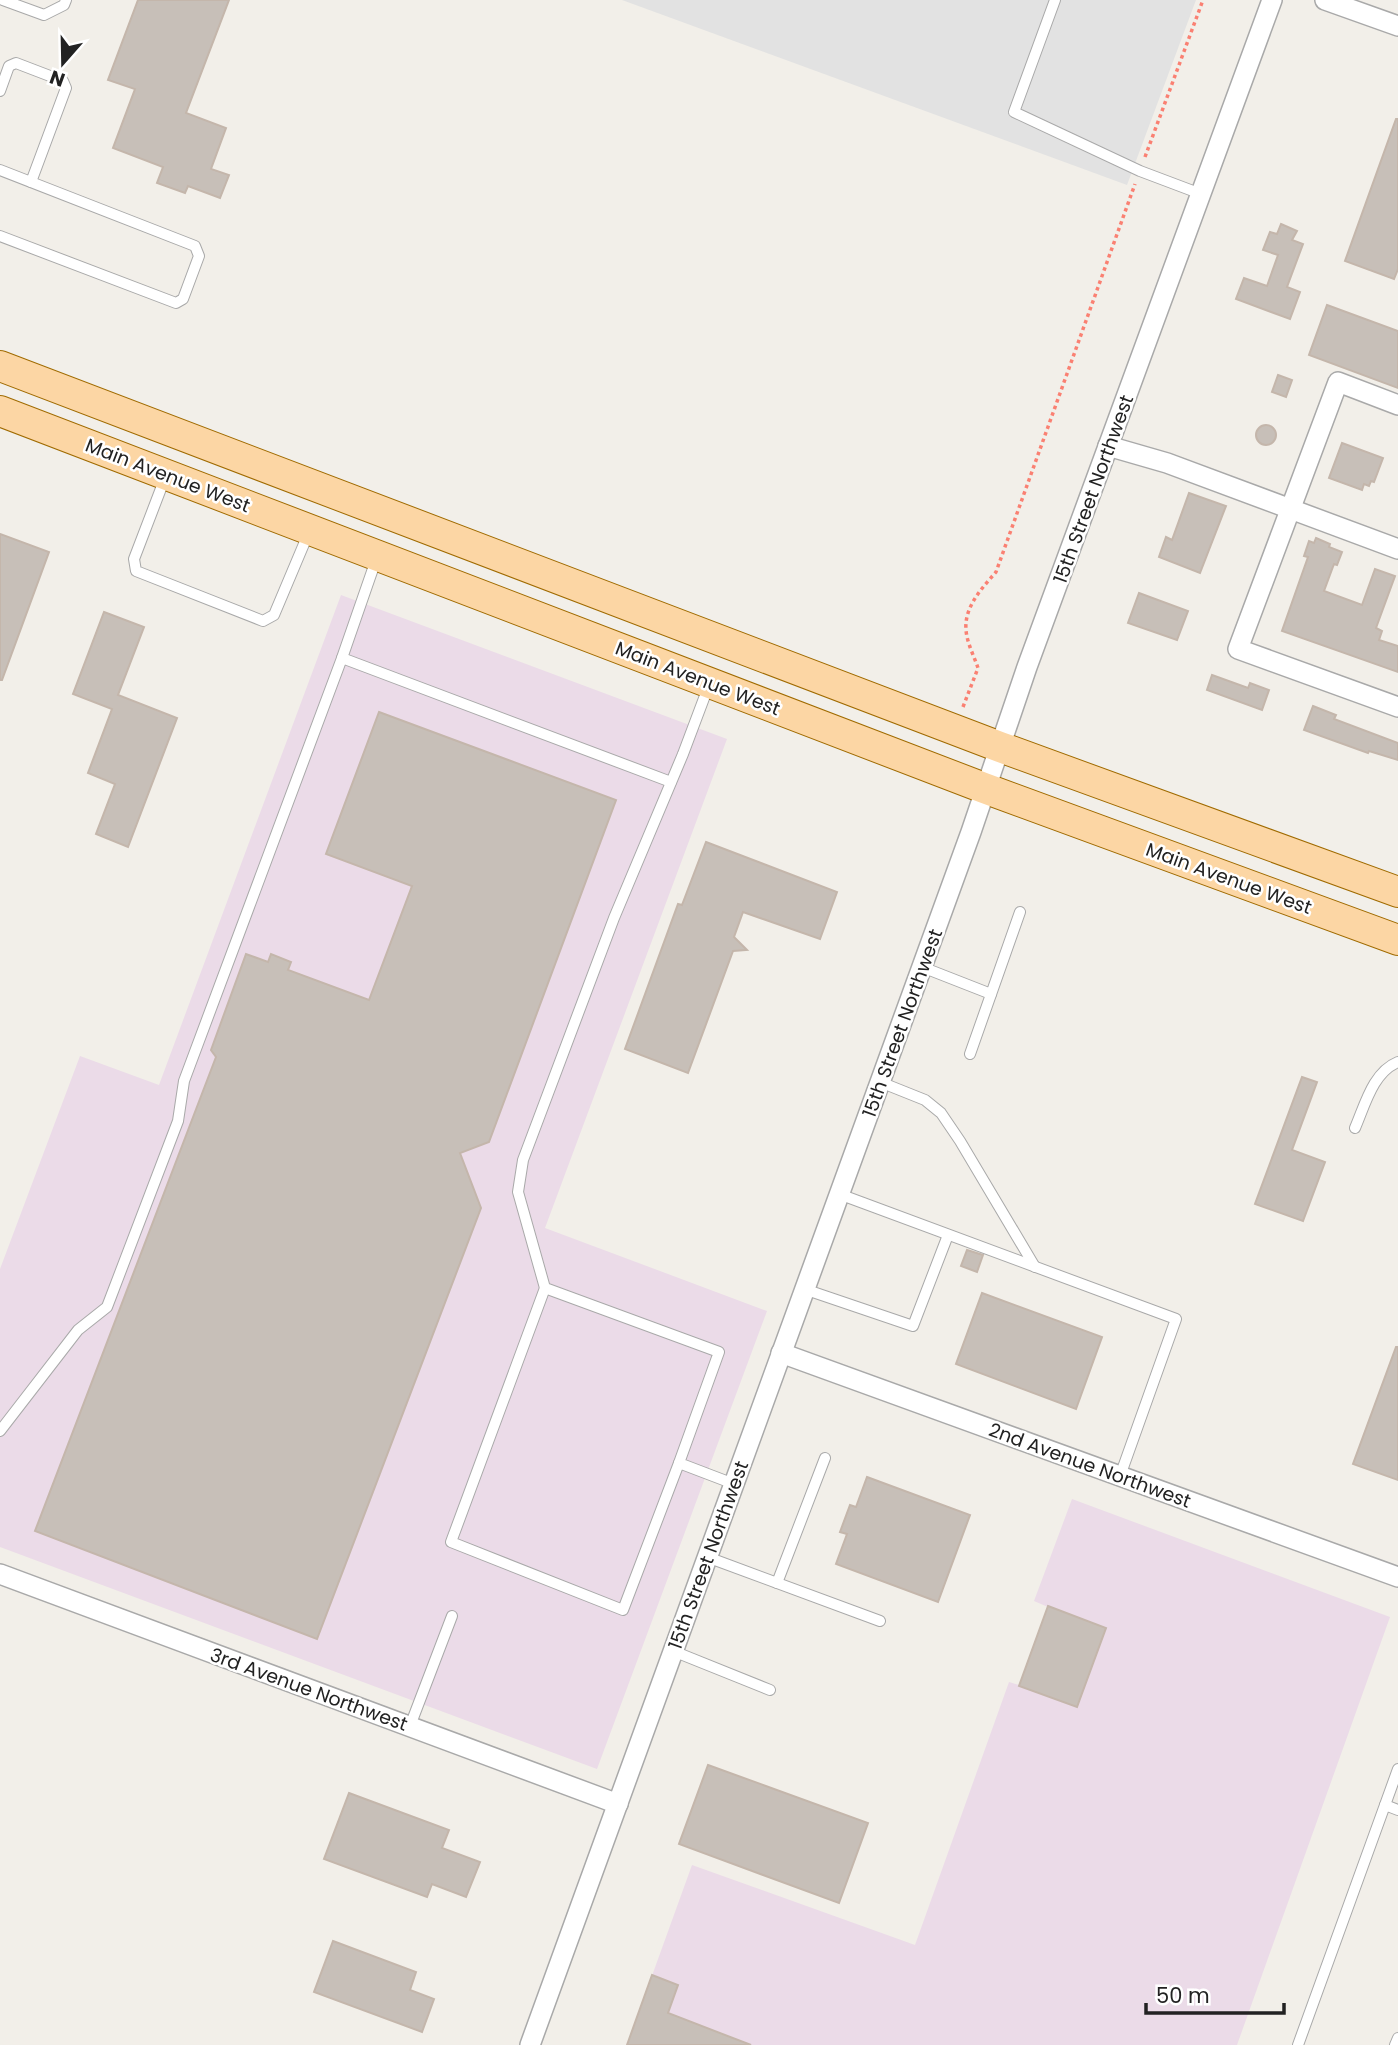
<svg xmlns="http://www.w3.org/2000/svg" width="1398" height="2045" font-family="Poppins,sans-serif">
  <rect width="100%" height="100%" fill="#f2efe9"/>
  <g fill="#ebdbe8">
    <polygon points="341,595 727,739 545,1228 767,1311 597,1769 0,1547 0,1269 80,1056 159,1085"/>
    <polygon points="1072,1499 1390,1617 1237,2045 627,2045 692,1865 915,1945 1009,1682 1019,1685 1048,1607 1034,1601"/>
  </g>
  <polygon fill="#e2e2e2" points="622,0 1196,0 1127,185"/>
  <g fill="#c7bfb8" stroke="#c4b6ab" stroke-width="2">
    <polygon points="138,0 229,0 186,113 226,128 211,169 229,175 220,198 188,186 185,193 157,183 163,167 113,148 135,89 108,80"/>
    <polygon points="1396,119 1398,119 1398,269 1394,279 1345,261"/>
    <polygon points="1281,224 1297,231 1292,240 1303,244 1287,287 1300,292 1290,319 1236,299 1244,278 1267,286 1278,255 1263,250 1270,232 1277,234"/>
    <polygon points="1327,305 1398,331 1398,388 1309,355"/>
    <polygon points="1278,375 1292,380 1286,397 1272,392"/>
    <circle cx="1266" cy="435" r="10"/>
    <polygon points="1342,443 1383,458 1374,482 1371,481 1369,486 1364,484 1362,490 1329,478"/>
    <polygon points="1189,493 1226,506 1200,573 1159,557 1166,537 1172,540"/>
    <polygon points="0,534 49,552 2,680 0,680"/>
    <polygon points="1316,538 1330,544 1329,547 1342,552 1337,565 1334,564 1324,591 1362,605 1375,569 1395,576 1376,628 1382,631 1379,640 1398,646 1398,672 1282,631 1308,557 1304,556 1309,541 1314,543"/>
    <polygon points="1139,593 1188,611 1177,640 1128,623"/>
    <polygon points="104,612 144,627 118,695 177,718 128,847 96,834 115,784 88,773 112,709 73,694"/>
    <polygon points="1212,675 1248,688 1250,683 1269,690 1262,710 1207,690"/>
    <polygon points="1313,706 1336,715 1334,719 1398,743 1398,760 1369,751 1368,753 1304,730"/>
    <polygon points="379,712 616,800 489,1142 460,1153 481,1208 317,1639 35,1531 216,1057 211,1050 246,954 268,962 271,954 291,962 288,970 369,1000 412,886 326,854"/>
    <polygon points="706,842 837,892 820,939 743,912 734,937 747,950 733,951 688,1073 625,1049 678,904 682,905"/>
    <polygon points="1302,1077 1317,1082 1292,1150 1325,1162 1303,1221 1255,1204"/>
    <polygon points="967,1250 983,1255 977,1272 961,1266"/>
    <polygon points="982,1293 1102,1337 1076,1409 956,1364"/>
    <polygon points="1396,1347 1398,1347 1398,1480 1353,1464"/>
    <polygon points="867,1477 970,1515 938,1602 836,1564 847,1534 840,1532 850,1505 856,1507"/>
    <polygon points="1048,1606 1106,1628 1077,1707 1019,1686"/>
    <polygon points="708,1765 868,1823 839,1903 679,1844"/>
    <polygon points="349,1793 449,1830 442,1848 480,1862 466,1897 432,1884 427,1897 324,1859"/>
    <polygon points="333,1941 416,1972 410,1990 434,1999 422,2032 314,1992"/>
    <polygon points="652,1975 678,1985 668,2013 751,2045 627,2045"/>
  </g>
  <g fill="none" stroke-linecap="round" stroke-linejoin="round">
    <defs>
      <g id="service">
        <polyline points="3,0 44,15 64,5 66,0"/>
        <polyline points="1055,0 1014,112 1140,171 1201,194"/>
        <polyline points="0,91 9,66 16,63 63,81 66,88 31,182"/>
        <polyline points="0,170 195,246 199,256 183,299 176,303 0,236"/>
        <polyline points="165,478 134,559 136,571 263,621 274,615 309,532"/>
        <polyline points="342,658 671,782"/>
        <polyline points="709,685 683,754 614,918 523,1160 518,1192 545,1288 719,1352 679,1463 734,1484"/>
        <polyline points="922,967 991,994"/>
        <polyline points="970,1054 1020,912"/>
        <polyline points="880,1082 925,1100 941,1113 960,1141 1035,1267"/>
        <path d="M1355,1128C1365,1105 1373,1072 1398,1062"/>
        <polyline points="839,1194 1176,1319 1120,1476"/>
        <polyline points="545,1288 451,1542 623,1610 679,1463"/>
        <polyline points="804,1289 913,1326 948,1235"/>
        <polyline points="0,1431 78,1330 107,1307 178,1121 184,1081 342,658 376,560"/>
        <polyline points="707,1557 880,1621"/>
        <polyline points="777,1583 825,1458"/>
        <polyline points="673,1651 770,1690"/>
        <polyline points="410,1726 452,1616"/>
        <polyline points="1385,1805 1398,1769"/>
        <polyline points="1298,2045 1385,1805 1398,1810"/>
        <polyline points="1395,2045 1398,2038"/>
      </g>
      <g id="minor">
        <polyline points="1325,0 1398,26"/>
        <polyline points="1398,405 1338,382 1238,649 1398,707"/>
        <polyline points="1108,446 1167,463 1398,549"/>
        <polyline points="781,1353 1398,1577"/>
        <polyline points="0,1574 618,1804"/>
        <polyline points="530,2045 971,832 1027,667 1272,0"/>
      </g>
      <g id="primary">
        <polyline points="0,366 1000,747 1398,892"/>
        <polyline points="0,411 984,788 1398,940"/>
      </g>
    </defs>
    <use href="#service" stroke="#a9a9a9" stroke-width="12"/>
    <use href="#minor" stroke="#a9a9a9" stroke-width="22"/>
    <use href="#primary" stroke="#a06b00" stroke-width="32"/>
    <g stroke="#fa8072" stroke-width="3.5" stroke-dasharray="3.5 3.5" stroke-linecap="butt">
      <polyline points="1145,157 1203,0"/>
      <path d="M963,707L978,668C974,656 967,643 966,630C964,607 982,588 996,572L1135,184"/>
    </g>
    <use href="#service" stroke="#fff" stroke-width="10"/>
    <use href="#minor" stroke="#fff" stroke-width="19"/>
    <use href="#primary" stroke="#fcd6a4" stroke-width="30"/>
  </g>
  <g text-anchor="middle" stroke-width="5" stroke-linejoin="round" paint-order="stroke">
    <g font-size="19" fill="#222" stroke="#fff">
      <text transform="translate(168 475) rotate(21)" y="7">Main Avenue West</text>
      <text transform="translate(1093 489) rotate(-70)" y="7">15th Street Northwest</text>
      <text transform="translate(698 678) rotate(21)" y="7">Main Avenue West</text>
      <text transform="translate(1229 878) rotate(20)" y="7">Main Avenue West</text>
      <text transform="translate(902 1023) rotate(-70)" y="7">15th Street Northwest</text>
      <text transform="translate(1090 1465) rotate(20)" y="7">2nd Avenue Northwest</text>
      <text transform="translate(708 1555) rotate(-70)" y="7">15th Street Northwest</text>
      <text transform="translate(309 1689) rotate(20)" y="7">3rd Avenue Northwest</text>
    </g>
  </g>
  <g transform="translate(63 63) rotate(200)" stroke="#ffffff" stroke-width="5" paint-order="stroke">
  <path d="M0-5L12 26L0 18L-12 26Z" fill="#222222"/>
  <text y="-10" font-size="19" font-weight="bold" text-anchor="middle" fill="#222222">N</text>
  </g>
  <path d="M1146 2003v10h138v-10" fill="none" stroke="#222222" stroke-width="3.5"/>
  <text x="1156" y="2003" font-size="21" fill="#222222" stroke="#ffffff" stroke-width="5" paint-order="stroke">50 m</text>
</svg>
